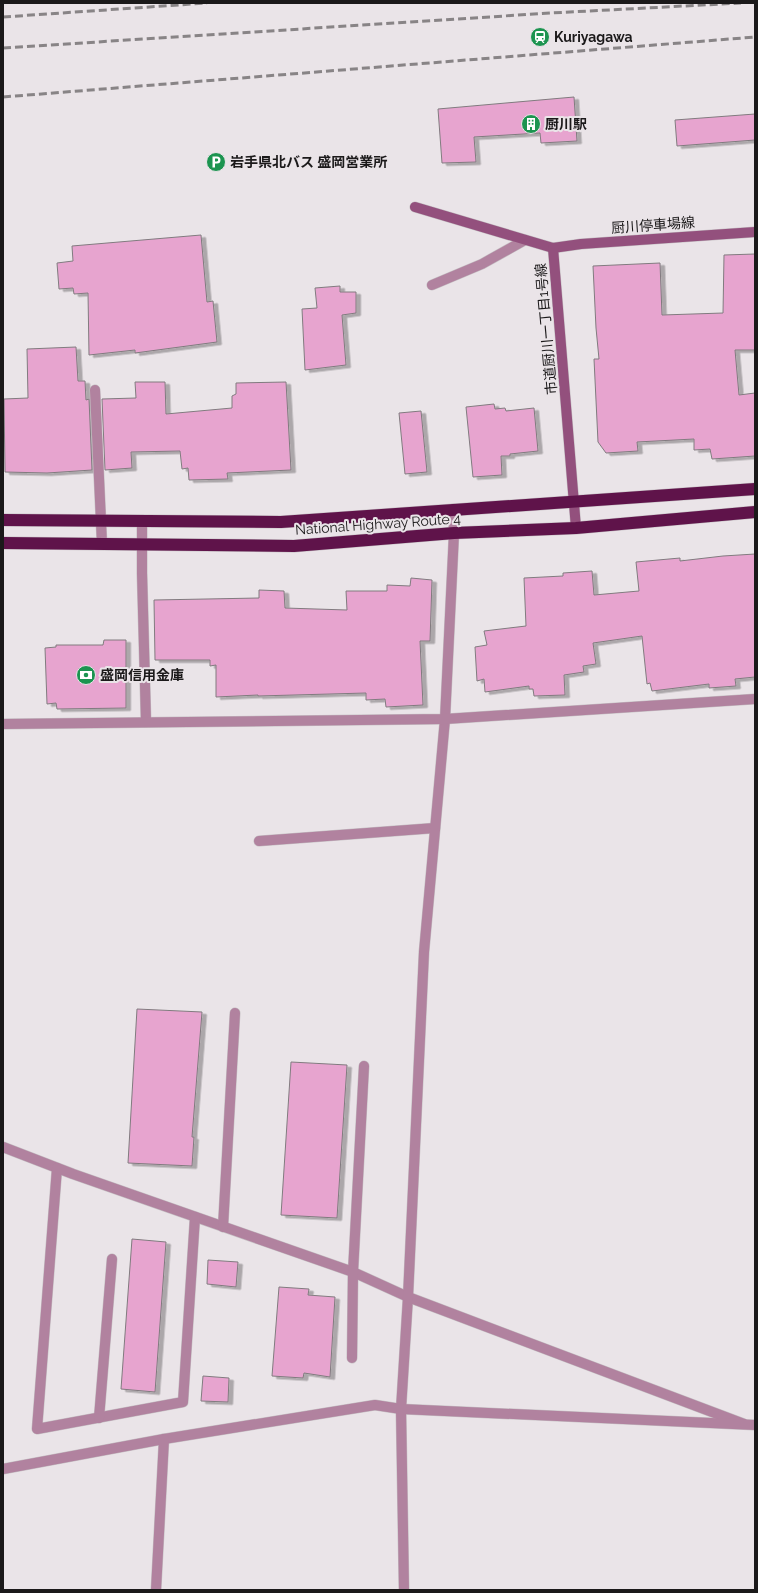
<svg xmlns="http://www.w3.org/2000/svg" width="758" height="1593" font-family="Raleway,'Noto Sans JP',sans-serif">
  <defs>
    <filter id="shadow"><feDropShadow dx="4.5" dy="2.5" stdDeviation="0" flood-color="#0004"/></filter>
  </defs>
  <rect width="100%" height="100%" fill="#eae4e8"/>
  <g fill="#e7a4cf" stroke="#817b7f" filter="url(#shadow)">
    <polygon points="574,97 577,141 541,143 540,133 474,137 476,162 442,163 438,109"/>
    <polygon points="755,114 755,140 677,146 675,120"/>
    <polygon points="201,235 207,302 213,301 217,342 135,353 135,350 89,355 88,293 74,294 73,288 59,289 57,263 73,261 72,246"/>
    <polygon points="755,254 755,350 735,350 739,395 755,393 755,456 712,459 710,449 694,450 694,439 637,442 638,451 606,453 598,442 594,359 599,359 596,328 593,266 660,263 662,315 723,313 724,255"/>
    <polygon points="340,286 340,292 356,292 356,313 342,315 346,365 305,370 302,309 317,308 315,288"/>
    <polygon points="76,347 78,381 85,381 86,400 89,399 92,470 47,473 5,472 4,399 28,398 27,349"/>
    <polygon points="135,382 165,382 166,414 232,408 232,396 236,394 236,383 286,382 291,470 227,473 228,479 189,480 188,468 182,469 180,451 131,452 132,468 105,470 102,399 136,398"/>
    <polygon points="494,404 495,409 505,408 506,411 534,408 538,451 510,454 510,456 501,456 502,475 473,477 466,407"/>
    <polygon points="421,411 427,472 405,474 399,413"/>
    <polygon points="755,554 755,677 735,679 736,686 709,688 709,684 652,691 650,683 647,684 642,636 593,643 596,664 583,666 584,672 564,675 565,695 534,696 533,689 529,689 529,686 485,692 484,679 477,681 475,647 487,645 484,631 526,626 524,578 563,576 563,573 592,571 594,595 639,591 636,562 680,558 680,561 723,556"/>
    <polygon points="411,578 432,580 430,641 420,641 423,705 386,707 385,699 366,700 366,693 258,696 258,695 216,697 216,665 210,666 210,660 155,660 154,600 259,598 259,590 284,591 285,608 347,610 346,591 387,591 387,585 410,586"/>
    <polygon points="104,640 126,640 126,708 57,709 56,703 47,704 45,648 56,647 56,645 103,645"/>
    <polygon points="137,1009 202,1012 192,1137 194,1137 192,1166 128,1163"/>
    <polygon points="291,1062 347,1065 337,1218 281,1215"/>
    <polygon points="132,1239 166,1242 155,1392 121,1389"/>
    <polygon points="208,1260 238,1262 236,1287 207,1284"/>
    <polygon points="279,1287 309,1289 308,1295 335,1297 330,1377 304,1373 303,1378 272,1376"/>
    <polygon points="203,1376 229,1378 228,1402 201,1401"/>
  </g>
  <g fill="none" stroke-linecap="round" stroke-linejoin="round">
    <defs>
      <g id="lane">
        <polyline points="432,285 482,264 525,240"/>
        <polyline points="95,390 102,544"/>
        <polyline points="259,841 435,828"/>
        <polyline points="3,1147 73,1174 353,1272 408,1297 744,1424"/>
        <polyline points="57,1168 37,1429 183,1402 195,1217"/>
        <polyline points="223,1227 235,1013"/>
        <polyline points="352,1358 353,1272 364,1066"/>
        <polyline points="99,1418 112,1259"/>
        <polyline points="3,1469 164,1439 375,1405 401,1409 755,1425"/>
        <polyline points="156,1590 164,1439"/>
        <polyline points="404,1590 401,1409 408,1297 424,952 445,719"/>
      </g>
      <g id="street">
        <polyline points="142,522 142,573 146,722"/>
        <polyline points="445,719 454,533 453,509"/>
        <polyline points="3,724 445,719 755,699"/>
      </g>
      <g id="secondary">
        <polyline points="415,207 553,248 581,244 755,232"/>
        <polyline points="553,248 576,528"/>
      </g>
      <g id="highway">
        <polyline points="3,520 281,522 755,489"/>
        <polyline points="3,543 294,546 454,533 576,528 755,512"/>
      </g>
    </defs>
    <use href="#lane" stroke="#c5bfc3" stroke-width="11"/>
    <use href="#street" stroke="#c5bfc3" stroke-width="11"/>
    <use href="#secondary" stroke="#c5bfc3" stroke-width="11"/>
    <use href="#highway" stroke="#c5bfc3" stroke-width="13"/>
    <use href="#lane" stroke="#b1829f" stroke-width="10"/>
    <use href="#street" stroke="#b1829f" stroke-width="10"/>
    <use href="#secondary" stroke="#93507d" stroke-width="10"/>
    <use href="#highway" stroke="#5f134a" stroke-width="12"/>
    <g stroke="#888486" stroke-width="3" stroke-dasharray="8 4" stroke-linecap="butt">
      <polyline points="3,17 207,3"/>
      <polyline points="3,48 551,13 741,3"/>
      <polyline points="3,97 755,37"/>
    </g>
  </g>
  <defs>
    <symbol id="station-disc" viewBox="-11 -11 22 22"><circle r="9.5" fill="#1c9450" stroke="#eae4e8"/><path d="M-3-6H3Q5-6 5-4V2Q5 4 3 4L4.5 6H3L1.5 4h-3L-3 6H-4.5L-3 4Q-5 4-5 2V-4Q-5-6-3-6ZM-3.5-4v3h7v-3ZM-3.5 1v1.5H-2V1ZM2 1v1.5H3.5V1Z" fill="#fff"/></symbol>
    <symbol id="building-disc" viewBox="-11 -11 22 22"><circle r="9.5" fill="#1c9450" stroke="#eae4e8"/><path d="M-4-6H4V6H1V3H-1V6H-4ZM-2.5-4.3h1.7v1.8h-1.7ZM.8-4.3h1.7v1.8H.8ZM-2.5-1h1.7V.8h-1.7ZM.8-1h1.7V.8H.8Z" fill="#fff"/></symbol>
    <symbol id="parking-disc" viewBox="-11 -11 22 22"><circle r="9.5" fill="#1c9450" stroke="#eae4e8"/><path d="M-3.5-5.5H1a3.5 3.5 0 0 1 0 7H-1V5.5H-3.5ZM-1-3.4V-.6H.8a1.4 1.4 0 0 0 0-2.8Z" fill="#fff"/></symbol>
    <symbol id="bank-disc" viewBox="-11 -11 22 22"><circle r="9.5" fill="#1c9450" stroke="#eae4e8"/><path d="M-6-4H6V4H-6ZM0-2.3a2.3 2.3 0 1 0 0 4.6a2.3 2.3 0 1 0 0-4.6Z" fill="#fff"/></symbol>
  </defs>
  <g fill-rule="evenodd">
    <use href="#station-disc" x="529" y="26" width="22" height="22"/>
    <use href="#building-disc" x="520" y="113" width="22" height="22"/>
    <use href="#parking-disc" x="205" y="151" width="22" height="22"/>
    <use href="#bank-disc" x="75" y="664" width="22" height="22"/>
  </g>
  <g text-anchor="middle" stroke-width="4" stroke-linejoin="round" paint-order="stroke">
    <g font-size="14" font-weight="bold" fill="#1b191a" stroke="#eae4e8" text-anchor="start">
      <text x="554" y="42">Kuriyagawa</text>
      <text x="545" y="129">厨川駅</text>
      <text x="230" y="167">岩手県北バス 盛岡営業所</text>
      <text x="100" y="680">盛岡信用金庫</text>
    </g>
    <g font-size="14" fill="#1b191a" stroke="#eae4e8">
      <text transform="translate(653 225) rotate(-4)" y="5">厨川停車場線</text>
      <text transform="translate(546 329) rotate(-95)" y="5">市道厨川一丁目1号線</text>
      <text transform="translate(378 524) rotate(-4)" y="5">National Highway Route 4</text>
    </g>
  </g>
  <rect width="758" height="1593" fill="none" stroke="#1b191a" stroke-width="8"/>
</svg>
